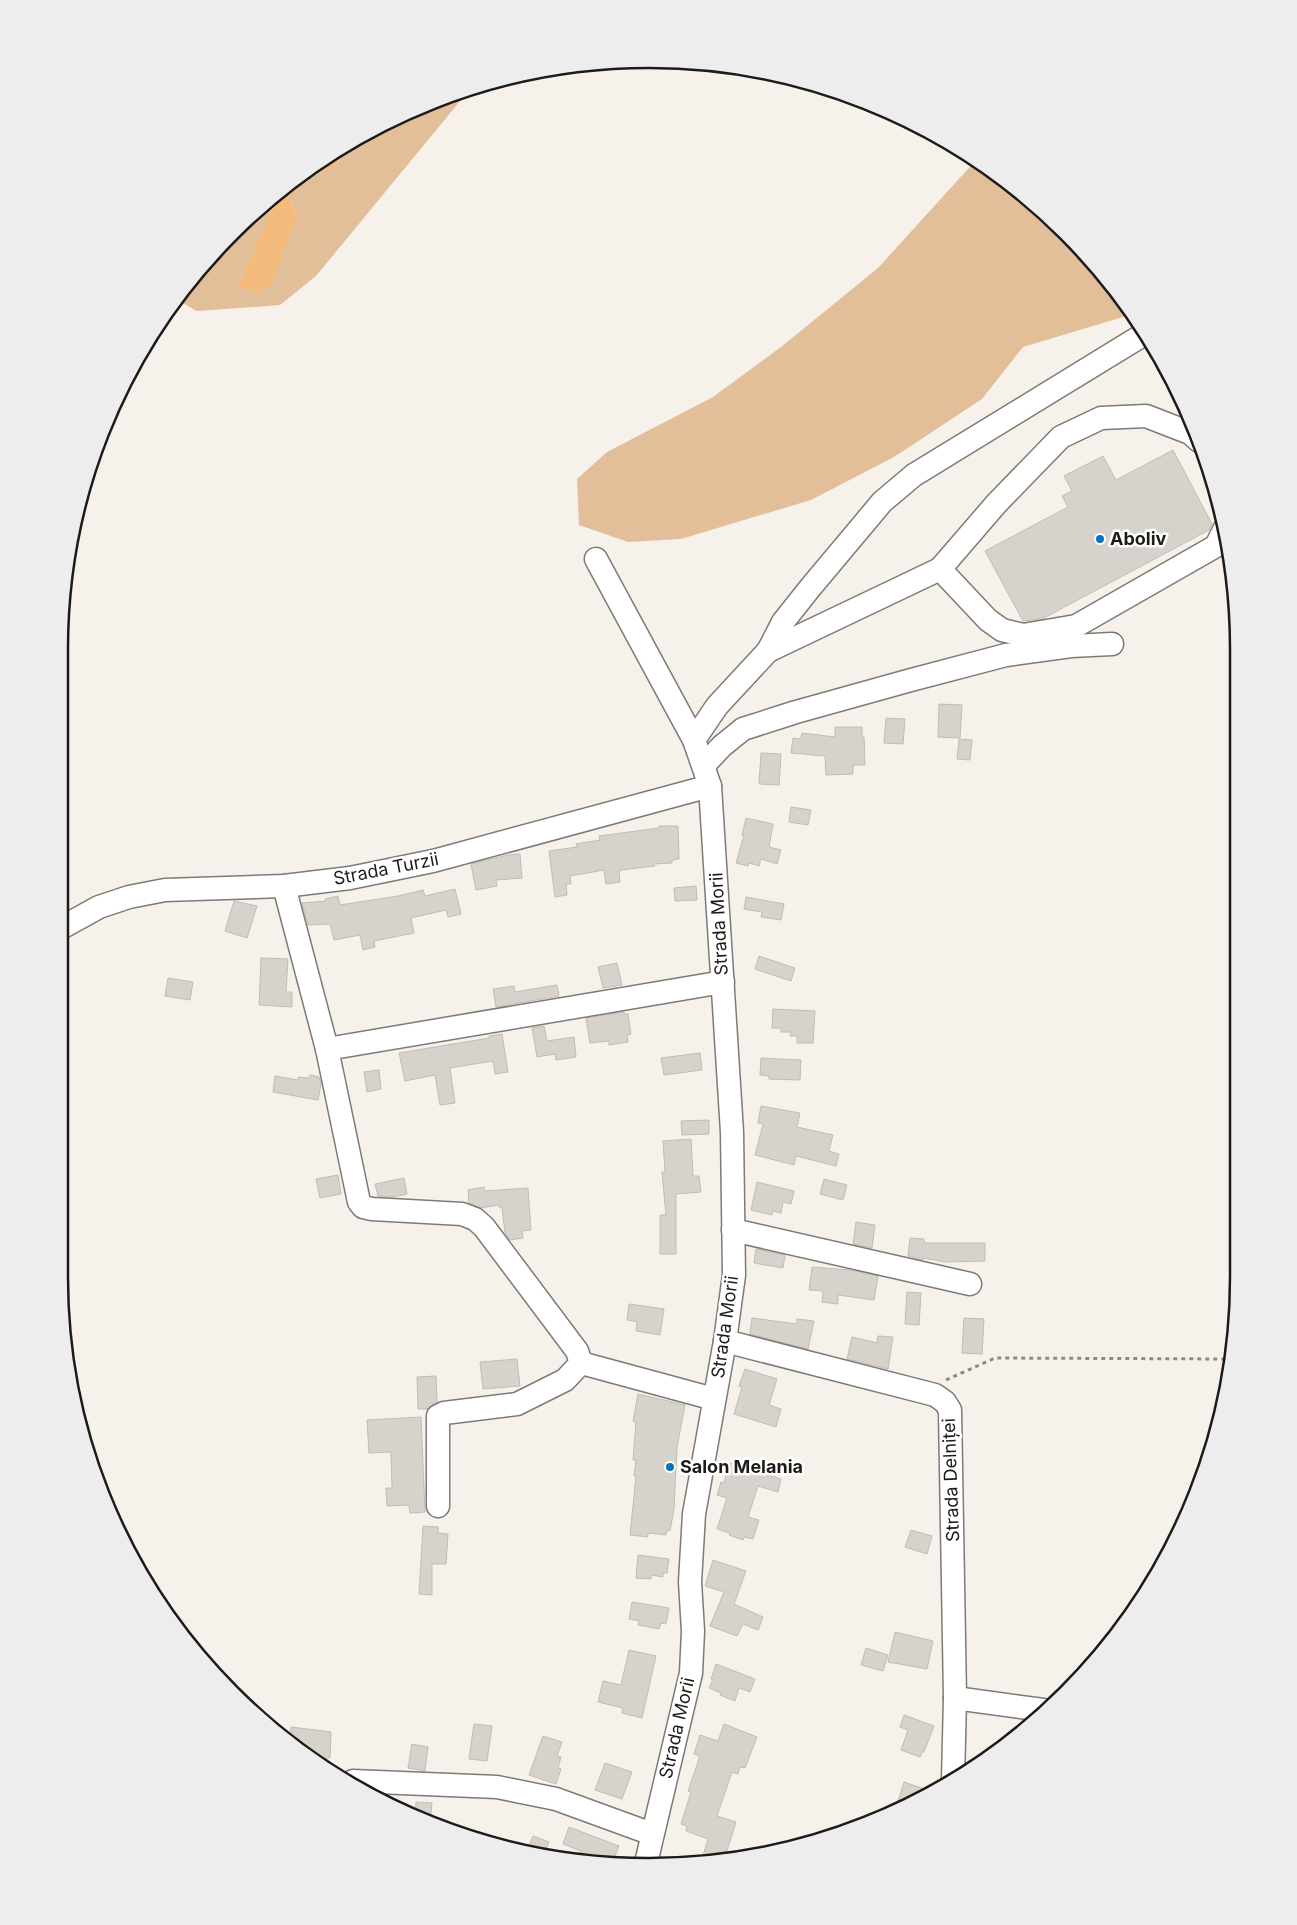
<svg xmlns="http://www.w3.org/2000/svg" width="1297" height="1925" font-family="Inter,sans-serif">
  <rect width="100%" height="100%" fill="#f6f1eb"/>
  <g fill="#e3bf99">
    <polygon points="470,89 316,276 280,305 197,311 175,299 180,290 231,232 259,209 271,215 238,286 297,215 285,188 291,183 333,168 353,141 423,104"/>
    <polygon points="977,159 1065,231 1133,314 1023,347 982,399 894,457 811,500 681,539 628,542 579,525 577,479 607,452 713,397 781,347 878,268"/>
  </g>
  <g fill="#f3ba7b">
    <polygon points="353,141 333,168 291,183 321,158"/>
    <polygon points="285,188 297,215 272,283 258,292 238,286 270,215 259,209"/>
  </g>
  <g fill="#d8d2cd" stroke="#c1bcb6">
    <polygon points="1173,450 1212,524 1209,530 1042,619 1023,621 985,551 1068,507 1062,496 1072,491 1064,476 1103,456 1116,480"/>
    <polygon points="939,704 962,705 960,738 938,737"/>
    <polygon points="886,718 905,719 903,744 884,743"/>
    <polygon points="835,727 862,727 862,737 864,737 865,765 853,765 853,774 826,775 825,756 791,753 793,738 801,739 802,733 835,737"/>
    <polygon points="959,739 972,740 970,760 957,759"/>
    <polygon points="761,753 781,754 779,785 759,784"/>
    <polygon points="791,807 811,810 808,825 789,822"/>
    <polygon points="746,818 773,824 769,847 781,850 777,864 761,859 759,866 749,863 748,866 736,863 744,835 742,835"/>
    <polygon points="659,826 678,826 679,859 672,860 672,863 654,864 655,866 621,870 619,871 620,882 606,884 604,870 570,876 571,884 566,884 567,895 555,897 549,851 577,847 576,844 600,840 599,836 659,828"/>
    <polygon points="520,854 522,878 496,880 497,886 476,890 471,864 508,855"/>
    <polygon points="696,886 697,900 675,901 674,888"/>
    <polygon points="455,889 461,914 448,917 446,910 411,918 414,933 374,941 375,947 363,950 360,935 334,940 330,924 308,925 302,903 326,901 325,899 338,896 340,905 398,896 423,890 425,896"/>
    <polygon points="746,897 784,904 781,920 761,917 762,912 744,909"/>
    <polygon points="234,901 257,906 247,938 225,931"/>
    <polygon points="759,956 795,968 791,981 755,969"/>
    <polygon points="261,958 288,959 286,992 292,992 292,1007 259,1005"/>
    <polygon points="617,963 622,985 603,988 598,967"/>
    <polygon points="168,978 193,982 190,1000 165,996"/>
    <polygon points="557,985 559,996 496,1007 493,989 514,986 515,992"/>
    <polygon points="773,1009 815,1011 813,1043 797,1043 797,1036 790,1036 791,1032 781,1032 781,1028 772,1028"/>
    <polygon points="624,1012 624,1014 628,1014 631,1034 627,1035 628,1042 609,1045 609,1041 590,1043 586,1018"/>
    <polygon points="544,1026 547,1041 574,1037 576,1057 556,1060 555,1054 537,1057 532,1028"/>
    <polygon points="502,1034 508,1072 495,1074 493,1061 450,1068 455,1103 440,1105 435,1075 405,1081 399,1053 489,1038 489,1036"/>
    <polygon points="700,1053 702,1070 664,1075 661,1058"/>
    <polygon points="761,1058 801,1060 800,1080 769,1079 769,1076 760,1075"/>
    <polygon points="379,1070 381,1089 367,1092 364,1072"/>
    <polygon points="310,1075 319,1077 321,1084 318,1100 273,1092 275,1076 298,1080 298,1077 309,1078"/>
    <polygon points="761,1106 800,1113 797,1127 833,1135 829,1151 839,1154 836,1166 796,1156 794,1165 755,1155 763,1124 758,1123"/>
    <polygon points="709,1120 709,1134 682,1135 681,1121"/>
    <polygon points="691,1139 693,1176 699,1176 701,1192 676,1194 676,1254 660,1254 660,1215 666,1215 662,1172 665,1172 663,1141"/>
    <polygon points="338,1175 341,1194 320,1198 316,1179"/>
    <polygon points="404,1178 407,1194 394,1197 378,1196 375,1184"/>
    <polygon points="824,1179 847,1185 843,1200 820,1194"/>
    <polygon points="757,1182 794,1191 791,1204 783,1202 781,1213 773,1211 772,1215 751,1210"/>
    <polygon points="484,1187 485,1191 528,1188 531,1230 522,1231 523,1238 510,1240 505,1233 502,1207 500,1208 499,1205 481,1208 469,1203 468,1190"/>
    <polygon points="856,1222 875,1225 872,1248 853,1244"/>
    <polygon points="910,1238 924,1239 924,1243 985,1243 985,1261 946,1262 923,1258 923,1260 908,1256"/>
    <polygon points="756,1249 785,1255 783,1268 754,1263"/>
    <polygon points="812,1267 850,1270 878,1276 874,1300 838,1295 838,1304 822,1302 823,1291 809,1290"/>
    <polygon points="907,1292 921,1293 919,1325 905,1324"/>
    <polygon points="629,1304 664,1309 660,1335 636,1331 637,1322 627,1320"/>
    <polygon points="752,1318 797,1324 797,1319 814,1321 808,1349 750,1334"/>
    <polygon points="964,1318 984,1319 982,1354 962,1353"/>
    <polygon points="878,1336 893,1337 888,1369 847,1359 852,1337 877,1343"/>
    <polygon points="517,1359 520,1386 483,1389 480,1362"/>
    <polygon points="745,1369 777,1379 769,1405 781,1409 776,1427 734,1414 742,1387 739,1386"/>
    <polygon points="436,1376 437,1402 427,1409 418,1409 417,1377"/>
    <polygon points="638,1394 685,1405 677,1447 674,1509 670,1531 667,1530 666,1535 648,1533 648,1537 630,1535 636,1476 634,1476 636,1460 633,1460 636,1422 633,1421"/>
    <polygon points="421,1417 425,1512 410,1513 409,1505 387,1506 386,1488 392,1488 391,1452 369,1453 367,1420"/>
    <polygon points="729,1463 781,1479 778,1492 758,1486 748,1517 759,1520 753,1539 744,1537 743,1540 729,1535 730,1533 717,1529 727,1498 717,1495 721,1482 724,1483"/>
    <polygon points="423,1526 438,1527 438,1533 448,1534 446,1564 432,1564 432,1595 419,1594"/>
    <polygon points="911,1530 932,1536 927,1554 905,1547"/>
    <polygon points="638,1555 669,1559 667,1573 663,1573 663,1577 651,1575 651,1579 636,1578"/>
    <polygon points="713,1560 746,1571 734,1604 763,1617 758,1630 743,1624 737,1636 710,1626 724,1592 705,1586"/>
    <polygon points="632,1602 669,1608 666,1624 661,1623 659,1629 638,1625 639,1621 629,1619"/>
    <polygon points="895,1632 933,1641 927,1669 888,1662"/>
    <polygon points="866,1648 888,1655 883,1671 861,1665"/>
    <polygon points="629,1650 656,1656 642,1718 622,1713 623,1708 598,1702 603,1681 621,1685"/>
    <polygon points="716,1664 755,1679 750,1692 739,1688 735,1701 720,1695 721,1693 709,1688 713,1679 711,1679"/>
    <polygon points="904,1715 934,1726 924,1752 922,1752 920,1757 901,1750 908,1730 900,1727"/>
    <polygon points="474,1724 492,1726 487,1761 469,1759"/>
    <polygon points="724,1724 757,1737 745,1768 740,1767 738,1774 732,1772 717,1816 736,1822 725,1857 702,1859 708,1839 686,1831 687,1826 681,1824 691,1792 688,1791 700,1756 694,1754 700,1735 718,1741"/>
    <polygon points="291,1727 331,1732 330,1758 326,1758 325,1765 290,1745"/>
    <polygon points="543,1736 562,1742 557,1756 561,1757 558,1768 561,1769 556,1784 529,1775"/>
    <polygon points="412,1744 428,1747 425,1771 408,1768"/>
    <polygon points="605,1763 632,1772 622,1799 595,1790"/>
    <polygon points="904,1782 933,1792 907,1804 898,1801"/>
    <polygon points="416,1802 432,1803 430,1824 415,1817"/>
    <polygon points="569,1827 619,1846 611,1865 593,1862 579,1857 581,1851 563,1844"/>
    <polygon points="533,1836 549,1842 544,1854 527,1851"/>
  </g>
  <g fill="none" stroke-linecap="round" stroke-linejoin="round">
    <defs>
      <g id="minor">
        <polyline points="1199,441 1190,433 1146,416 1101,418 1061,437 996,504 940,569 988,620 1002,630 1023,635 1076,626 1216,546 1225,528"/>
        <polyline points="596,559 694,740 710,786 732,1132 734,1275 725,1341 694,1514 690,1582 693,1631 691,1673 646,1863"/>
        <polyline points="768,651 940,569"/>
        <polyline points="694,740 717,706 768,651 783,622 810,588 882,502 914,475 1146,333"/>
        <polyline points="704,765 722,746 743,729 796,712 911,680 1006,655 1071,646 1112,644"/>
        <polyline points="284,886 327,1049 359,1202 363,1207 372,1209 462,1214 475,1219 484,1227 577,1351 581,1363 565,1380 517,1404 444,1413 438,1416 438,1506"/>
        <polyline points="61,928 99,907 129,897 165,890 284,886 350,878 433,861 710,786"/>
        <polyline points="327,1049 723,982"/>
        <polyline points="733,1230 970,1284"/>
        <polyline points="725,1341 935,1395 945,1402 950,1410 955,1698 953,1780"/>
        <polyline points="581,1363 714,1399"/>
        <polyline points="955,1698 1043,1710"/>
        <polyline points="353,1781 497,1787 556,1799 652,1834"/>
      </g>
    </defs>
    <use href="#minor" stroke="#7e7a75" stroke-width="25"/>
    <polyline stroke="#8d8a86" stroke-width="3" stroke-dasharray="4 4" stroke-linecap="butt" points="946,1380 995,1358 1230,1359"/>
    <use href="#minor" stroke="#fff" stroke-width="22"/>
  </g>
  <g fill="#0873be" stroke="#fff" stroke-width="2">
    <circle cx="1100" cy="539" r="5"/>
    <circle cx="670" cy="1467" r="5"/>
  </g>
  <g text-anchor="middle" stroke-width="5" stroke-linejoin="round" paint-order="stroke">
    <g font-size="18" font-weight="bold" fill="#1d1b19" stroke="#fff" text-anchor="start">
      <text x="1110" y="545">Aboliv</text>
      <text x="680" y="1473">Salon Melania</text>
    </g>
    <g font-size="18" fill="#1d1b19" stroke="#fff">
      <text transform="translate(386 869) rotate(-11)" y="6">Strada Turzii</text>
      <text transform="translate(719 924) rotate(-93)" y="6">Strada Morii</text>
      <text transform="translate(725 1327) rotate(-82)" y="6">Strada Morii</text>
      <text transform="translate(951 1480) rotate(-92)" y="6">Strada Delniței</text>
      <text transform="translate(677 1728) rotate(-77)" y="6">Strada Morii</text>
    </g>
  </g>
  <path d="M0 0H1297V1925H0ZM649 68H649A581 581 0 0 1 1230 649V1277A581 581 0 0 1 649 1858H649A581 581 0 0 1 68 1277V649A581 581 0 0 1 649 68Z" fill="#ededed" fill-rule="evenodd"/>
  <path fill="none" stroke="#1d1b19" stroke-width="2.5" d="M649 68H649A581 581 0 0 1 1230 649V1277A581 581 0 0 1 649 1858H649A581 581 0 0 1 68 1277V649A581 581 0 0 1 649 68Z"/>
</svg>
